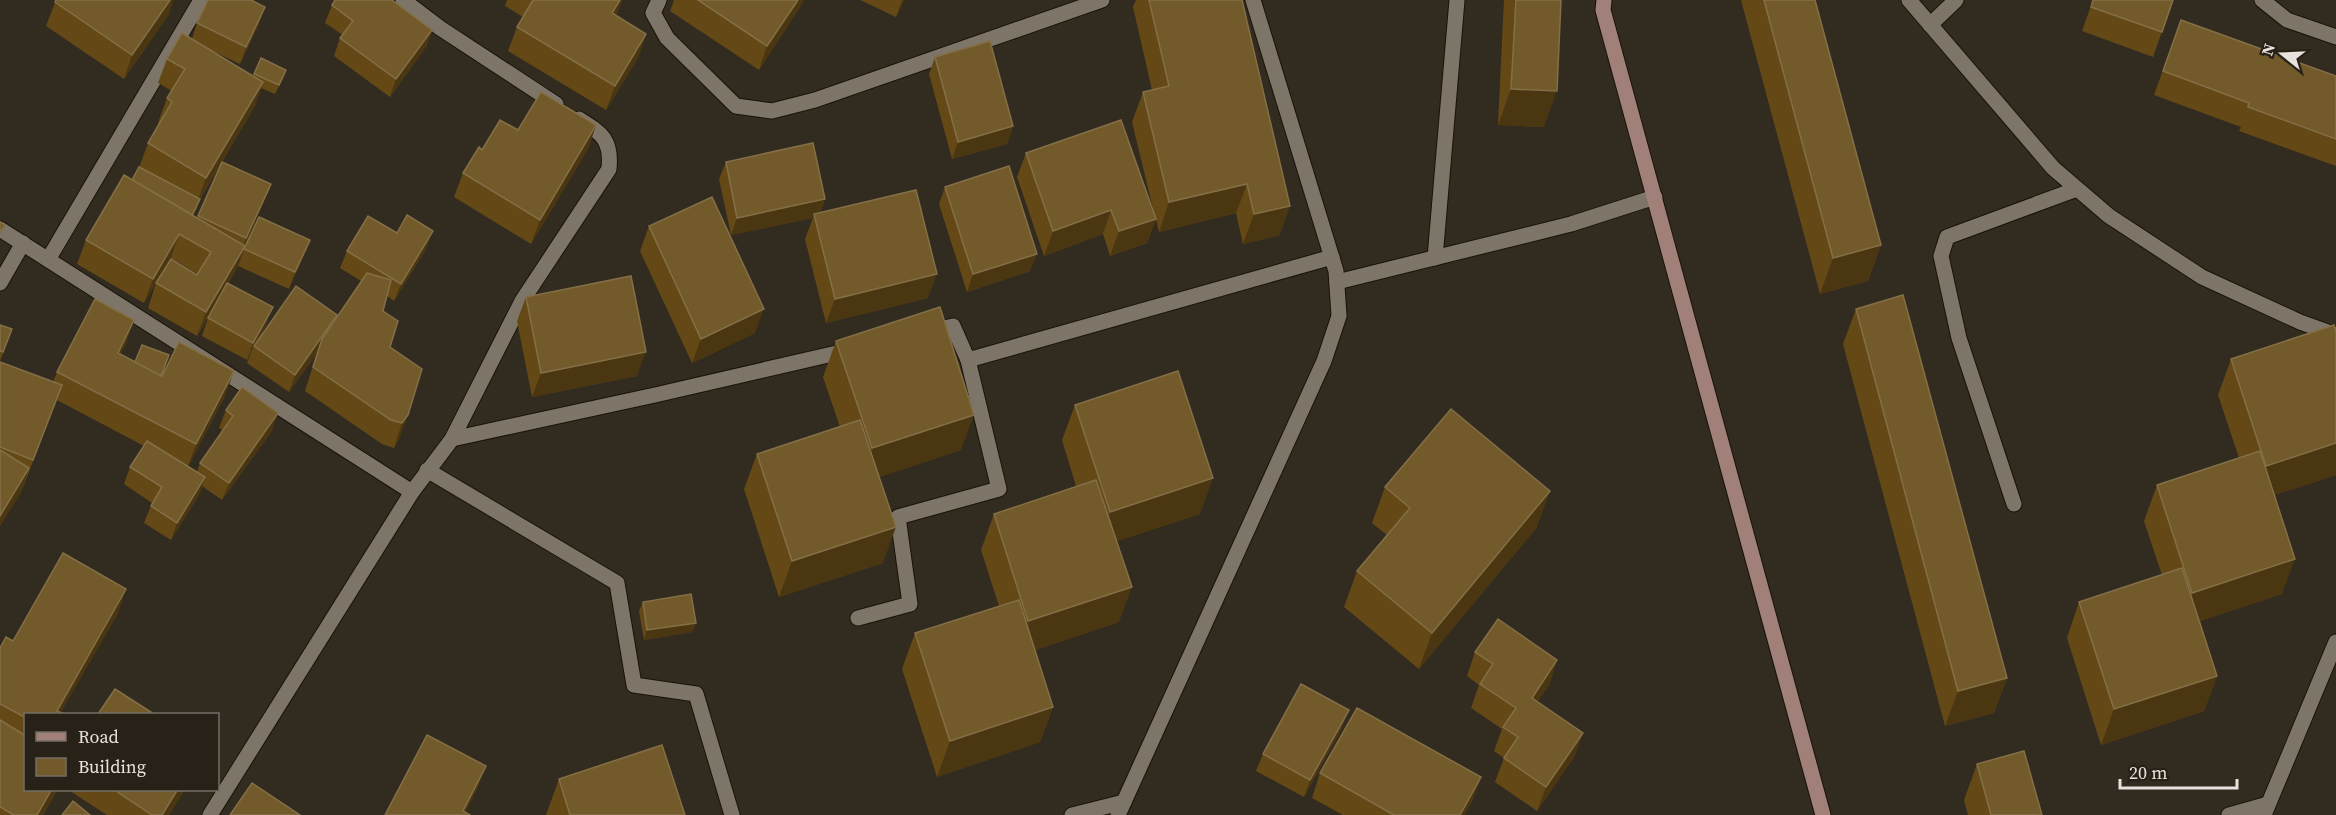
<svg xmlns="http://www.w3.org/2000/svg" width="2336" height="815" font-family="'Source Serif 4',serif">
  <rect width="100%" height="100%" fill="#322b20"/>
  <g fill="none" stroke-linecap="round" stroke-linejoin="round">
    <defs>
      <g id="service">
        <polyline points="1435,258 1457,0"/>
        <polyline points="427,470 617,583 634,685 696,694 732,815"/>
      </g>
      <g id="minor">
        <polyline points="403,0 440,28 556,104"/>
        <polyline points="659,0 653,13 667,38 736,106 772,111 815,100 1102,0"/>
        <polyline points="1909,0 2053,168 2109,216 2202,277 2300,322 2336,335"/>
        <polyline points="2262,0 2287,20 2336,37"/>
        <polyline points="1930,25 1956,0"/>
        <polyline points="0,229 412,492"/>
        <polyline points="49,258 201,0"/>
        <polyline points="1337,282 1571,224 1655,197"/>
        <polyline points="0,283 23,243"/>
        <polyline points="968,360 1332,257"/>
        <polyline points="452,439 655,395 850,350"/>
        <polyline points="2014,504 1959,338 1941,256 1947,237 2077,189"/>
        <polyline points="858,618 910,604 898,517 999,489 968,360 953,326 926,332"/>
        <path d="M210,815L412,492L452,439L522,301L609,169C612,139 601,133 579,119"/>
        <polyline points="1072,815 1124,802"/>
        <polyline points="1118,815 1324,361 1339,316 1336,271 1253,0"/>
        <polyline points="2229,815 2268,804"/>
        <polyline points="2264,815 2336,642"/>
      </g>
      <polyline id="secondary" points="1604,0 1603,10 1823,815"/>
    </defs>
    <use href="#service" stroke="#191309" stroke-width="17"/>
    <use href="#minor" stroke="#191309" stroke-width="17"/>
    <use href="#secondary" stroke="#191309" stroke-width="17"/>
    <use href="#service" stroke="#7d7568" stroke-width="15"/>
    <use href="#minor" stroke="#7d7568" stroke-width="15"/>
    <use href="#secondary" stroke="#a08078" stroke-width="15"/>
  </g>
  <g fill="#644916">
    <polygon points="56,0 173,0 169,14 124,79 46,26"/>
    <polygon points="507,0 622,0 616,16 646,34 638,58 606,110 508,51 517,27 523,17 505,6"/>
    <polygon points="674,0 803,0 802,4 759,70 670,11"/>
    <polygon points="860,0 904,0 896,17"/>
    <polygon points="1136,0 1242,0 1280,235 1243,244 1236,213 1159,232 1156,219 1147,243 1110,256 1103,234 1044,256 1017,177 1026,153 1155,217 1132,122 1143,92 1152,90 1133,7"/>
    <polygon points="1504,0 1561,0 1544,127 1498,125"/>
    <polygon points="1741,0 1815,0 1881,245 1868,281 1820,294"/>
    <polygon points="2093,0 2173,0 2153,57 2082,31"/>
    <polygon points="332,5 432,30 426,47 390,97 334,56 340,38 343,35 325,23"/>
    <polygon points="2181,20 2336,76 2336,166 2239,131 2241,127 2154,95"/>
    <polygon points="197,23 259,24 240,64 208,49 253,76 261,58 283,79 275,94 261,88 255,106 200,199 197,208 193,216 197,218 222,162 271,184 264,201 245,245 236,270 228,284 266,325 259,338 337,317 361,281 340,268 347,251 397,233 426,249 394,301 387,296 383,311 390,347 422,369 399,439 394,448 382,444 305,391 317,353 289,392 247,363 251,352 247,360 202,336 208,318 215,306 197,336 148,308 156,283 198,274 171,258 144,303 77,264 86,240 132,180 139,168 148,143 159,123 158,123 167,98 172,91 158,83 167,59 192,39"/>
    <polygon points="935,57 1013,126 1007,144 952,159 929,74"/>
    <polygon points="596,125 588,149 531,244 454,197 463,173 482,150 518,130"/>
    <polygon points="726,162 825,199 820,213 928,298 826,323 805,239 813,218 731,235 719,179"/>
    <polygon points="945,187 1030,271 967,292 939,204"/>
    <polygon points="649,226 755,333 692,363 640,251"/>
    <polygon points="310,240 303,257 289,289 238,266 244,249"/>
    <polygon points="526,297 637,376 532,397 517,321"/>
    <polygon points="1856,309 2007,678 1994,713 1945,726 1843,344"/>
    <polygon points="0,325 12,329 0,361"/>
    <polygon points="836,341 961,450 879,477 883,563 779,597 744,489 757,454 840,427 823,377"/>
    <polygon points="126,344 120,354 162,376 225,396 188,466 197,472 200,463 223,430 219,428 226,410 272,431 222,500 202,486 199,495 171,540 144,523 152,503 124,484 130,467 144,446 57,400 21,492 0,526 0,362 53,382 57,372"/>
    <polygon points="2231,359 2336,475 2274,495 2282,594 2200,621 2217,676 2204,711 2101,745 2067,638 2079,602 2162,575 2144,521 2157,485 2239,458 2218,395"/>
    <polygon points="1075,405 1200,514 1117,541 1119,622 1035,650 1053,707 1040,742 937,777 902,669 915,633 999,606 981,550 994,514 1076,486 1062,440"/>
    <polygon points="1385,487 1537,527 1419,669 1344,607 1357,571 1387,535 1372,523"/>
    <polygon points="643,602 696,623 692,632 644,640 639,611"/>
    <polygon points="118,614 26,714 26,789 58,789 43,815 0,815 0,648 13,641"/>
    <polygon points="1475,652 1557,660 1549,685 1537,702 1583,733 1574,757 1537,811 1495,782 1504,758 1494,751 1502,729 1471,708 1479,685 1467,676"/>
    <polygon points="1342,728 1304,797 1256,771 1263,754"/>
    <polygon points="1977,764 2042,815 1968,815 1964,800"/>
    <polygon points="1320,773 1481,777 1472,801 1464,815 1343,815 1312,798"/>
    <polygon points="559,779 685,815 546,815"/>
    <polygon points="67,789 185,789 169,815 107,815"/>
  </g>
  <g fill="#4a3611">
    <polygon points="170,0 173,0 169,14 124,79 132,55"/>
    <polygon points="620,0 622,0 616,16 612,13"/>
    <polygon points="798,0 803,0 802,4 759,70 767,46"/>
    <polygon points="902,0 904,0 896,17"/>
    <polygon points="265,7 259,24 240,64 246,47"/>
    <polygon points="432,30 426,47 390,97 396,79"/>
    <polygon points="646,34 638,58 606,110 615,86"/>
    <polygon points="286,70 283,79 275,94 279,85"/>
    <polygon points="263,82 255,106 197,203 206,178"/>
    <polygon points="1511,89 1557,91 1544,127 1498,125"/>
    <polygon points="596,125 588,149 531,244 540,220"/>
    <polygon points="1013,126 1007,144 952,159 958,142"/>
    <polygon points="271,184 264,201 243,249 245,246 236,270 197,336 206,312 242,251 246,238"/>
    <polygon points="1247,184 1236,213 1159,232 1169,202"/>
    <polygon points="825,199 819,216 814,214 813,218 731,235 737,218"/>
    <polygon points="1290,206 1280,235 1243,244 1254,214"/>
    <polygon points="1111,210 1103,234 1044,256 1053,231"/>
    <polygon points="1156,219 1147,243 1110,256 1119,231"/>
    <polygon points="433,231 426,249 394,301 401,284"/>
    <polygon points="179,234 171,258 144,303 153,279"/>
    <polygon points="310,240 303,257 289,289 295,272"/>
    <polygon points="1881,245 1868,281 1820,294 1833,258"/>
    <polygon points="1037,254 1030,271 967,292 973,274"/>
    <polygon points="937,274 928,298 826,323 835,299"/>
    <polygon points="273,307 266,325 254,346 247,360 253,343"/>
    <polygon points="764,309 755,333 692,363 701,339"/>
    <polygon points="337,315 322,339 317,353 289,392 295,375"/>
    <polygon points="134,320 126,344 109,377 118,353"/>
    <polygon points="646,352 637,376 532,397 541,373"/>
    <polygon points="234,371 225,396 187,469 196,444"/>
    <polygon points="278,413 272,431 222,500 229,483"/>
    <polygon points="408,415 399,439 394,448 402,423"/>
    <polygon points="974,415 961,450 859,484 872,448"/>
    <polygon points="2336,443 2336,475 2253,502 2266,466"/>
    <polygon points="29,468 21,492 0,526 0,516"/>
    <polygon points="205,477 199,495 171,540 177,523"/>
    <polygon points="1213,478 1200,514 1097,548 1110,512"/>
    <polygon points="1550,491 1537,527 1419,669 1432,633"/>
    <polygon points="896,527 883,563 779,597 792,561"/>
    <polygon points="2295,559 2282,594 2179,628 2192,593"/>
    <polygon points="1132,587 1119,622 1015,657 1028,621"/>
    <polygon points="126,589 118,614 60,714 57,711"/>
    <polygon points="696,623 692,632 644,640 647,630"/>
    <polygon points="1557,660 1549,685 1523,722 1532,698"/>
    <polygon points="2217,676 2204,711 2101,745 2114,709"/>
    <polygon points="2007,678 1994,713 1945,726 1958,691"/>
    <polygon points="1053,707 1040,742 937,777 950,741"/>
    <polygon points="1349,710 1342,728 1304,797 1310,780"/>
    <polygon points="1583,733 1574,757 1537,811 1546,787"/>
    <polygon points="486,766 477,790 464,815 463,811"/>
    <polygon points="1481,777 1472,801 1464,815 1460,815"/>
    <polygon points="52,789 58,789 43,815 37,815"/>
    <polygon points="178,789 185,789 169,815 162,815"/>
  </g>
  <g fill="#725a2b" stroke="#846f47" stroke-width="1.5">
    <polygon points="56,0 170,0 132,55 55,2"/>
    <polygon points="208,0 251,0 265,7 246,47 197,23"/>
    <polygon points="335,0 392,0 432,30 396,79 340,38 353,21 332,5"/>
    <polygon points="533,0 620,0 612,13 646,34 615,86 517,27"/>
    <polygon points="698,0 798,0 767,46"/>
    <polygon points="1149,0 1242,0 1290,206 1254,214 1247,184 1169,202 1143,92 1169,86"/>
    <polygon points="1516,0 1561,0 1557,91 1511,89"/>
    <polygon points="1764,0 1815,0 1881,245 1833,258"/>
    <polygon points="2093,0 2173,0 2162,32 2091,7"/>
    <polygon points="2181,20 2336,76 2336,139 2248,107 2249,103 2163,71"/>
    <polygon points="182,33 263,82 206,178 148,143 172,102 167,98 185,69 167,59"/>
    <polygon points="990,41 1013,126 958,142 935,57"/>
    <polygon points="261,58 286,70 279,85 254,74"/>
    <polygon points="541,92 596,125 540,220 463,173 479,147 482,150 500,120 518,130"/>
    <polygon points="1121,120 1156,219 1119,231 1111,210 1053,231 1026,153"/>
    <polygon points="813,143 825,199 737,218 726,162"/>
    <polygon points="222,162 271,184 246,238 198,216"/>
    <polygon points="1009,166 1037,254 973,274 945,187"/>
    <polygon points="139,167 200,199 192,215 132,180"/>
    <polygon points="124,175 245,246 206,312 156,283 171,259 197,275 211,252 179,234 153,279 86,240"/>
    <polygon points="916,190 937,274 835,299 814,214"/>
    <polygon points="712,197 764,309 701,339 649,226"/>
    <polygon points="407,215 433,231 401,284 347,251 368,216 397,233"/>
    <polygon points="259,217 310,240 295,272 244,249"/>
    <polygon points="0,222 5,225 0,232"/>
    <polygon points="367,273 391,280 383,311 398,321 390,347 422,369 408,415 402,423 391,420 313,367 322,339"/>
    <polygon points="631,276 646,352 541,373 526,297"/>
    <polygon points="227,283 273,307 253,343 208,318"/>
    <polygon points="296,286 337,315 295,375 254,346"/>
    <polygon points="1903,295 2007,678 1958,691 1856,309"/>
    <polygon points="95,299 134,320 118,353 162,376 179,342 234,371 196,444 57,372"/>
    <polygon points="940,307 974,415 872,448 836,341"/>
    <polygon points="0,325 12,329 3,352 0,351"/>
    <polygon points="2334,325 2336,331 2336,443 2266,466 2231,359"/>
    <polygon points="142,345 169,355 161,376 135,362"/>
    <polygon points="0,362 62,385 33,460 0,447"/>
    <polygon points="1178,371 1213,478 1110,512 1075,405"/>
    <polygon points="242,387 278,413 229,483 200,463 233,416 226,410"/>
    <polygon points="1451,409 1550,491 1432,633 1357,571 1410,508 1385,487"/>
    <polygon points="860,420 896,527 792,561 757,454"/>
    <polygon points="147,441 205,477 177,523 151,506 162,487 130,467"/>
    <polygon points="0,450 29,468 0,516"/>
    <polygon points="2260,451 2295,559 2192,593 2157,485"/>
    <polygon points="1096,480 1132,587 1028,621 994,514"/>
    <polygon points="63,553 126,589 57,711 64,714 26,714 26,718 0,704 0,648 6,637 13,641"/>
    <polygon points="2182,568 2217,676 2114,709 2079,602"/>
    <polygon points="691,594 696,623 647,630 643,602"/>
    <polygon points="1019,600 1053,707 950,741 915,633"/>
    <polygon points="1498,619 1557,660 1532,698 1583,733 1546,787 1504,758 1518,737 1503,727 1516,708 1480,684 1493,664 1475,652"/>
    <polygon points="1301,684 1349,710 1310,780 1263,754"/>
    <polygon points="115,689 154,714 98,714"/>
    <polygon points="1357,708 1481,777 1460,815 1394,815 1320,773"/>
    <polygon points="0,720 26,736 26,789 52,789 37,815 14,815 0,807"/>
    <polygon points="427,735 486,766 463,811 470,815 385,815"/>
    <polygon points="662,745 685,815 570,815 559,779"/>
    <polygon points="2024,751 2042,815 1991,815 1977,764"/>
    <polygon points="252,783 300,815 230,815"/>
    <polygon points="113,789 178,789 162,815 152,815"/>
    <polygon points="73,801 90,815 62,815"/>
  </g>
  <rect x="24" y="713" width="195" height="78" fill="#282117" stroke="#746e66" stroke-width="1.5"/>
  <rect x="36" y="732" width="30" height="9" fill="#a08078" stroke="#746e66" stroke-width="1.5"/>
  <text x="78" y="743" font-size="18" fill="#e7e2dc">Road</text>
  <rect x="36" y="758" width="30" height="18" fill="#725a2b" stroke="#746e66" stroke-width="1.5"/>
  <text x="78" y="773" font-size="18" fill="#e7e2dc">Building</text>
  <g transform="translate(2282 54) rotate(288)" stroke="#282117" stroke-width="4.5" paint-order="stroke">
  <path d="M0-4.5L10 22L0 15L-10 22Z" fill="#e7e2dc"/>
  <text y="-9" font-size="16" font-weight="bold" text-anchor="middle" fill="#e7e2dc">N</text>
  </g>
  <path d="M2120 779v9h117v-9" fill="none" stroke="#e7e2dc" stroke-width="3"/>
  <text x="2129" y="779" font-size="18" fill="#e7e2dc" stroke="#282117" stroke-width="4.5" paint-order="stroke">20 m</text>
</svg>
